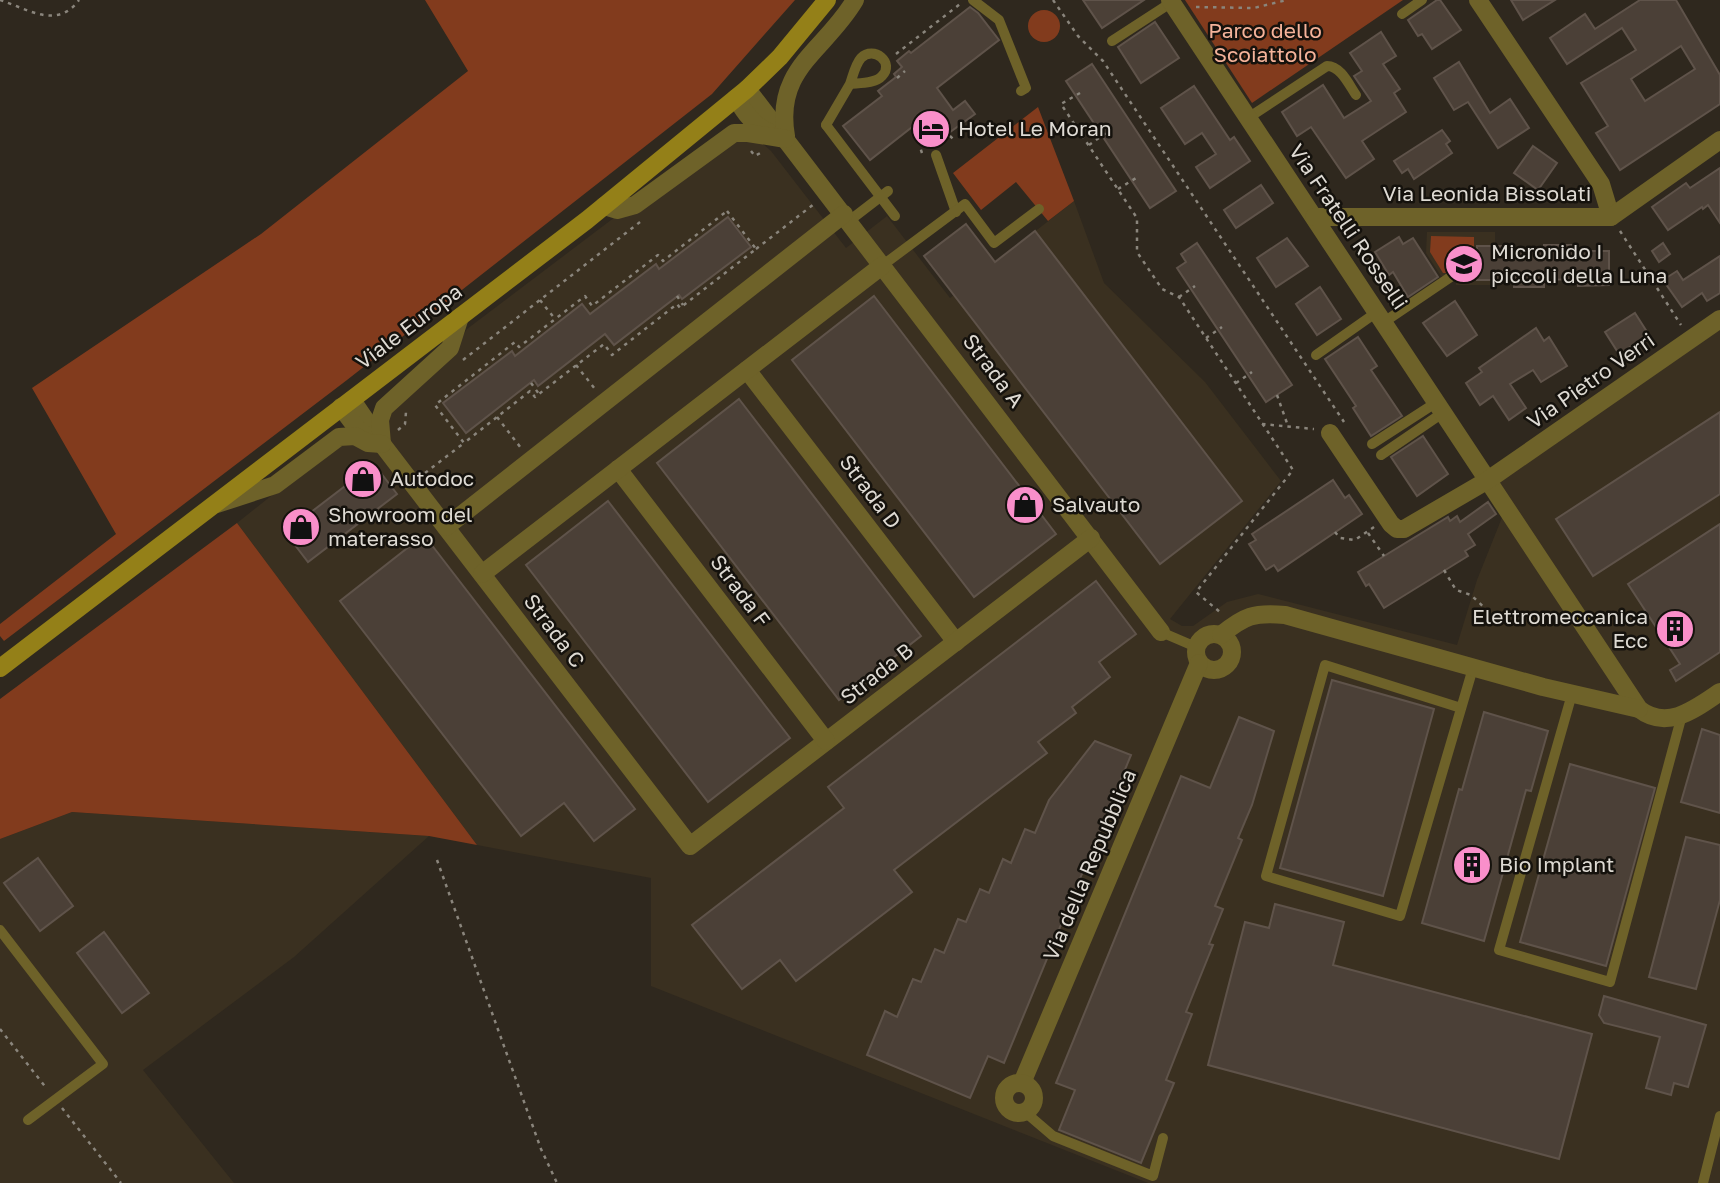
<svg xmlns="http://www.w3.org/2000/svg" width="1720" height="1183" font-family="'Golos Text',sans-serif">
  <rect width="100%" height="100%" fill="#2f281e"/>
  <g fill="#3a3020">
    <polygon points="739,139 762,143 771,151 846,248 887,216 950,298 1074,201 1104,283 1205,382 1281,481 1170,619 1182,626 1193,626 1227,602 1258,594 1457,645 1477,580 1503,515 1487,491 1720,329 1720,1183 1148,1183 651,986 651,878 477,845 237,523 454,350 467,329 615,217"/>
    <polygon points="1427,232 1495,232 1495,285 1456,285 1456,276 1441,276 1426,253"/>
    <polygon points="72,812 429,836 294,957 143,1070 234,1183 0,1183 0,839"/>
  </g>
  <g fill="#823b1d">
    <polygon points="425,0 795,0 712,94 347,380 4,641 0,636 0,624 116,534 32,388 261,234 468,71"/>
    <polygon points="1185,0 1403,0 1252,103"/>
    <circle cx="1044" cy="26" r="16"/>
    <polygon points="1038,107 1074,201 1048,221 1016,182 981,210 953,173"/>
    <polygon points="1431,236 1474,237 1474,273 1443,273 1430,252"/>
    <polygon points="237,523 477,845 429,836 72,812 0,839 0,699"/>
  </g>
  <g fill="#4b4037" stroke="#5f534a" stroke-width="2" fill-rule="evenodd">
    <polygon points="1083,0 1144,0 1102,28"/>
    <polygon points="1437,0 1440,0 1461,30 1432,49 1422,34 1418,36 1408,20"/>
    <polygon points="1511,0 1555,0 1523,20"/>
    <path d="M1640,0H1676L1720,75V104L1620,170L1596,133L1608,126L1581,83L1636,50L1622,28L1567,64L1550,38L1585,14L1595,29ZM1681,46L1695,69L1645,101L1631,79Z"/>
    <polygon points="970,7 978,13 999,40 937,88 953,110 965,101 975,114 932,145 916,124 870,160 843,126 882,96 878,91 896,77 894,74 902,67 897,61 909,51 911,53"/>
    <polygon points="1155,22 1179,58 1141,83 1118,47"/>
    <polygon points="1381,32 1396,56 1383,64 1400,89 1394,93 1406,112 1362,141 1374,159 1346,178 1311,127 1297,136 1282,112 1323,85 1344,118 1371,101 1354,76 1362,71 1350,53"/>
    <polygon points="1459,62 1490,113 1510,99 1529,128 1498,148 1468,102 1454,110 1434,78"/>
    <polygon points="1092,64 1176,191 1150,208 1066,81"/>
    <polygon points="1194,86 1230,140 1234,137 1250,161 1210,188 1196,167 1216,154 1202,133 1185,144 1161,108"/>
    <polygon points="1442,130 1450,141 1446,144 1452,153 1414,179 1408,169 1402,173 1394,161"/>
    <polygon points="1533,146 1557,163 1538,190 1514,173"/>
    <polygon points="1720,168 1720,223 1708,205 1703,209 1702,207 1668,230 1652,207 1686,183 1690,188"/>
    <polygon points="1261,185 1273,203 1236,228 1224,210"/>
    <polygon points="728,217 751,247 682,299 679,295 614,345 605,334 538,386 534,380 466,433 443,403 512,351 515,356 582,304 590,314 656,264 659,269"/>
    <polygon points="966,224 995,262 1035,231 1242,501 1160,564 924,256"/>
    <polygon points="1399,237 1403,244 1413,238 1438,277 1408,297 1393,272 1389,275 1375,252"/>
    <polygon points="1287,238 1308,266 1276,287 1257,258"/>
    <polygon points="1197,243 1292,385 1266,402 1177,268 1186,262 1181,254"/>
    <polygon points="1663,243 1670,254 1659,262 1652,251"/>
    <polygon points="1544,245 1577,245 1578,251 1609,251 1609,285 1578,286 1578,279 1544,280 1544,287 1514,287 1514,280 1477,280 1477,246 1514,246 1514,250 1544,250"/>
    <polygon points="1720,256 1720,293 1707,301 1702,293 1682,307 1663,280 1677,271 1683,280"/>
    <polygon points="1320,287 1341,319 1317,335 1296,304"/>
    <polygon points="874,296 1056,534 974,597 792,360"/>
    <polygon points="1455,301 1477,335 1447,356 1423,323"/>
    <polygon points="1635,313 1649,335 1619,354 1605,332"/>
    <polygon points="1536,328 1544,341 1549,337 1567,366 1541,382 1533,370 1510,384 1526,408 1509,420 1493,396 1480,405 1466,383 1482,372 1479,368"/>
    <polygon points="1358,337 1377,366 1371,370 1402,416 1371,436 1353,408 1356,406 1325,359"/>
    <polygon points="739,399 921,636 839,700 657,463"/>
    <polygon points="1720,412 1720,494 1593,576 1556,519"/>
    <polygon points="1423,436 1448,474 1417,496 1391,457"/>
    <polygon points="374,464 397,494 308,562 285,532"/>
    <polygon points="1333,480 1345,498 1349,495 1362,514 1278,571 1274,565 1266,570 1249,544 1256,540 1252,534"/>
    <polygon points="608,501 790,738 708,802 526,565"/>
    <polygon points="1488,502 1496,514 1468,534 1475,545 1465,551 1468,556 1384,608 1369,584 1366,586 1358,572 1448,517 1450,521 1457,516 1460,522"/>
    <polygon points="1720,524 1720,652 1676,681 1670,670 1680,664 1628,584"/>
    <polygon points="424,535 635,809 594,841 564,803 521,836 340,601"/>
    <polygon points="1096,581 1136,634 1099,662 1110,677 1072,707 1076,713 1038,742 1047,753 894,870 912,892 796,981 780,960 742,989 692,925 844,808 828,787"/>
    <polygon points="1332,680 1434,709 1383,896 1280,868"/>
    <polygon points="1484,712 1548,731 1531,791 1526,790 1484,941 1422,923 1459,789 1462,790"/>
    <polygon points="1239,717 1274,731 1252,805 1238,838 1242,840 1215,906 1223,909 1209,944 1213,945 1186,1012 1192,1014 1166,1080 1174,1083 1141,1163 1059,1130 1075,1090 1056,1083 1181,776 1210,788"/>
    <polygon points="1702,729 1720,735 1720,813 1681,802"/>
    <polygon points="1095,741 1131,755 1004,1063 988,1056 970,1098 867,1055 885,1011 897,1017 913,979 921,982 935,949 944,953 958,919 966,922 980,889 989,893 1003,859 1011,863 1025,829 1035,833 1049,800"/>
    <polygon points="1570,764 1655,788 1606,966 1520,942"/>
    <polygon points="1686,837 1720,845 1720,900 1696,989 1649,977"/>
    <polygon points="38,858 73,906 40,931 4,883"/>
    <polygon points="1275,904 1344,922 1333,965 1592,1034 1559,1159 1208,1065 1245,922 1269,928"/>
    <polygon points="104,932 149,993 122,1013 77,953"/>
    <polygon points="1604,996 1706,1025 1688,1087 1674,1083 1671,1095 1646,1088 1660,1037 1604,1023 1599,1015"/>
  </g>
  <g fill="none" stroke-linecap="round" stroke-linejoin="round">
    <g stroke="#8a857c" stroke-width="2.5" stroke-dasharray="3.5 5" stroke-linecap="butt">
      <path d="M0,0C28,9 57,30 79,0"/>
      <polyline points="1053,0 1078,36 1103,61 1344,422"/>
      <polyline points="1196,7 1254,8 1287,0"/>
      <polyline points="896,54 960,4"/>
      <polyline points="897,78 905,71"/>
      <polyline points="1080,93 1061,104 1137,218 1137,252 1162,289 1179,297 1293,470 1196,592 1221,613"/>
      <polyline points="920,121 937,143"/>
      <polyline points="1089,145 1106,133"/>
      <polyline points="751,151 755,156 762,152"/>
      <path d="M922,153C917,140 923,134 933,127L945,131L955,141"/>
      <polyline points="1118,189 1136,178"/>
      <polygon points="727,211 756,249 680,308 677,304 612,355 604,344 535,397 530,391 464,443 435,405 515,342 519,347 585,296 592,306 658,255 663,261"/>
      <polyline points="1620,231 1681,325"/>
      <polyline points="756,249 814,204"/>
      <polyline points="677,296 683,305"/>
      <polyline points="1179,297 1195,286"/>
      <polyline points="540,300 555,319"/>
      <polyline points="1206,338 1222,327"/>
      <polyline points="463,360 640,222"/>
      <polyline points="576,365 595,389"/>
      <polyline points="531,383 539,394"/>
      <polyline points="1236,383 1252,372"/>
      <polyline points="1277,395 1288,426"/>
      <polyline points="497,417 521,448"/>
      <polyline points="1262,424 1314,429"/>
      <polyline points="398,430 405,424 406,412"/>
      <polyline points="425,473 464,443"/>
      <polyline points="1335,532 1340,538 1355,540 1374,527"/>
      <polyline points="1368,533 1384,556"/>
      <polyline points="1444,570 1456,590 1471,595 1489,612"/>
      <polyline points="437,860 541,1149 557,1183"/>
      <polyline points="0,1029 47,1089"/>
      <polyline points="62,1108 121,1183"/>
    </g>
    <g stroke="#6e6229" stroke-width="10">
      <polyline points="973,0 999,20 1026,88 1021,91"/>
      <polyline points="1402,14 1422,0"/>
      <polyline points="1112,41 1172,2"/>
      <path d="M1248,118L1327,66C1341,66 1349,85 1356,95"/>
      <path d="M826,125L850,84C859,83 875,84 882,76C895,63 874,45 861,58C855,65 853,76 850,84"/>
      <polyline points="826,125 895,216"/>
      <polyline points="936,155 956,212"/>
      <polyline points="849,221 888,191"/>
      <polyline points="883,265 965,204 994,243 1039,209"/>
      <polyline points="1384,322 1452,276"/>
      <polyline points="1316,355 1377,312"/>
      <polyline points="1372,444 1437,402"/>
      <polyline points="1381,455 1444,412"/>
      <polyline points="1161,632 1196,647"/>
      <polyline points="1572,694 1499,950 1610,982 1682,715"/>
      <polyline points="1461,708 1325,665 1266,876 1400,916 1473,668"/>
      <polyline points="0,930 103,1064 28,1120"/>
      <polyline points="1025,1112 1053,1136 1153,1176 1163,1138"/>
      <polyline points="1703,1183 1720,1116"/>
    </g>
    <g stroke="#6e6229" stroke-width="18">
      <path d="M1170,0L1639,709C1667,731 1695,709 1720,692"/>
      <polyline points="1478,0 1601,184 1611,217"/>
      <polyline points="747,89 1161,632"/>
      <path d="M736,98C745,113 753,125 770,133"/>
      <path d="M786,136C774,68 825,51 855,0"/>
      <polyline points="604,206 617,210 635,205 734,133 748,133 786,139"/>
      <polyline points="1314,217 1611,217 1720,140"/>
      <polyline points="747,370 956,642"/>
      <polyline points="352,400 382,444 690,846 1091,538"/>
      <polyline points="341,407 356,427 369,438"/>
      <polyline points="1330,433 1391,524 1397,529 1404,529 1488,480 1720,319"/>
      <polyline points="382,444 380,420 384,408 450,348 460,317"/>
      <polyline points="618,469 826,741"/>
      <polyline points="217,504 275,485 339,437 355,436 368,443 382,444"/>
      <polyline points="446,527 844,214"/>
      <polyline points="482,574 883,265"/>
      <circle cx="1214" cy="652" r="18"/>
      <path d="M1221,635C1244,616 1254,612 1285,615L1543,687L1639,709"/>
      <polyline points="1022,1083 1199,663"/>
      <circle cx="1019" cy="1098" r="15"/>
    </g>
    <polyline stroke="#948018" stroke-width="18" points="0,668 587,220 747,89 780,57 827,0"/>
  </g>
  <defs>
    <symbol id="hotel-disc" viewBox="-11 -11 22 22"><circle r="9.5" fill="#f98fca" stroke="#15120d"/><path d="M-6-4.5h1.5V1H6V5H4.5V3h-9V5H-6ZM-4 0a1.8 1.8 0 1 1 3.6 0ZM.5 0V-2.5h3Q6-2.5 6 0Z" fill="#111"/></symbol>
    <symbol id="school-disc" viewBox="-11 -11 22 22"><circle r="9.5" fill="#f98fca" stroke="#15120d"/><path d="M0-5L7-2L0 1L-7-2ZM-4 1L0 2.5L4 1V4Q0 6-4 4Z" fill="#111"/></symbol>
    <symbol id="shop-disc" viewBox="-11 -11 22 22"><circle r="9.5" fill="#f98fca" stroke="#15120d"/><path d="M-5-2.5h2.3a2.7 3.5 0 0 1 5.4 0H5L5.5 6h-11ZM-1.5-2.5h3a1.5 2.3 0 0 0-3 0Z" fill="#111"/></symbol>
    <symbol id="building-disc" viewBox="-11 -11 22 22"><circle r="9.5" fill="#f98fca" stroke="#15120d"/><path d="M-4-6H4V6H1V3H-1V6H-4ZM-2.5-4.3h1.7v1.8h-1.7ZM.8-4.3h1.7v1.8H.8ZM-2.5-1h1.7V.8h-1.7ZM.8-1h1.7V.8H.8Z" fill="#111"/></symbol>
  </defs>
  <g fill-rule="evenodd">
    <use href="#hotel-disc" x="909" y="107" width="44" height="44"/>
    <use href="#school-disc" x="1442" y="242" width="44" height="44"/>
    <use href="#shop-disc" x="341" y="457" width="44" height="44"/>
    <use href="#shop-disc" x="1003" y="483" width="44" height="44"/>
    <use href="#shop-disc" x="279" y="505" width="44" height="44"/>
    <use href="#building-disc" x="1653" y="607" width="44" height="44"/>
    <use href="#building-disc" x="1450" y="843" width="44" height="44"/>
  </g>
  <g text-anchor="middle" stroke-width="5" stroke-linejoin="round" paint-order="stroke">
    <g font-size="21" fill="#f5b39a" stroke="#15120d">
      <text x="1265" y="38">Parco dello<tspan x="1265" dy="24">Scoiattolo</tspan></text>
    </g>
    <g font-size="21" fill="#dedad3" stroke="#15120d" text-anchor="start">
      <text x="958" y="136">Hotel Le Moran</text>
      <text x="1491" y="259">Micronido I<tspan x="1491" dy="24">piccoli della Luna</tspan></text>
      <text x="390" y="486">Autodoc</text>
      <text x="1052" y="512">Salvauto</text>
      <text x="328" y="522">Showroom del<tspan x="328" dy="24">materasso</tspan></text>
      <text x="1648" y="624" text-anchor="end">Elettromeccanica<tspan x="1648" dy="24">Ecc</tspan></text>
      <text x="1499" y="872">Bio Implant</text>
    </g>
    <g font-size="21" fill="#dedad3" stroke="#15120d">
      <text x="1487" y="201">Via Leonida Bissolati</text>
      <text transform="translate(1348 227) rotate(56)" y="7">Via Fratelli Rosselli</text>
      <text transform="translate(409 327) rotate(-37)" y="7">Viale Europa</text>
      <text transform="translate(993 371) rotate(53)" y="7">Strada A</text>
      <text transform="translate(1591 381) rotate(-35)" y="7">Via Pietro Verri</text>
      <text transform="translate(870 492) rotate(53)" y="7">Strada D</text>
      <text transform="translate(740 591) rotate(53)" y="7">Strada F</text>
      <text transform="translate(554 631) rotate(53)" y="7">Strada C</text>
      <text transform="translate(877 674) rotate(-38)" y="7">Strada B</text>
      <text transform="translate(1090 865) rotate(-67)" y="7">Via della Repubblica</text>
    </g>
  </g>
</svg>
